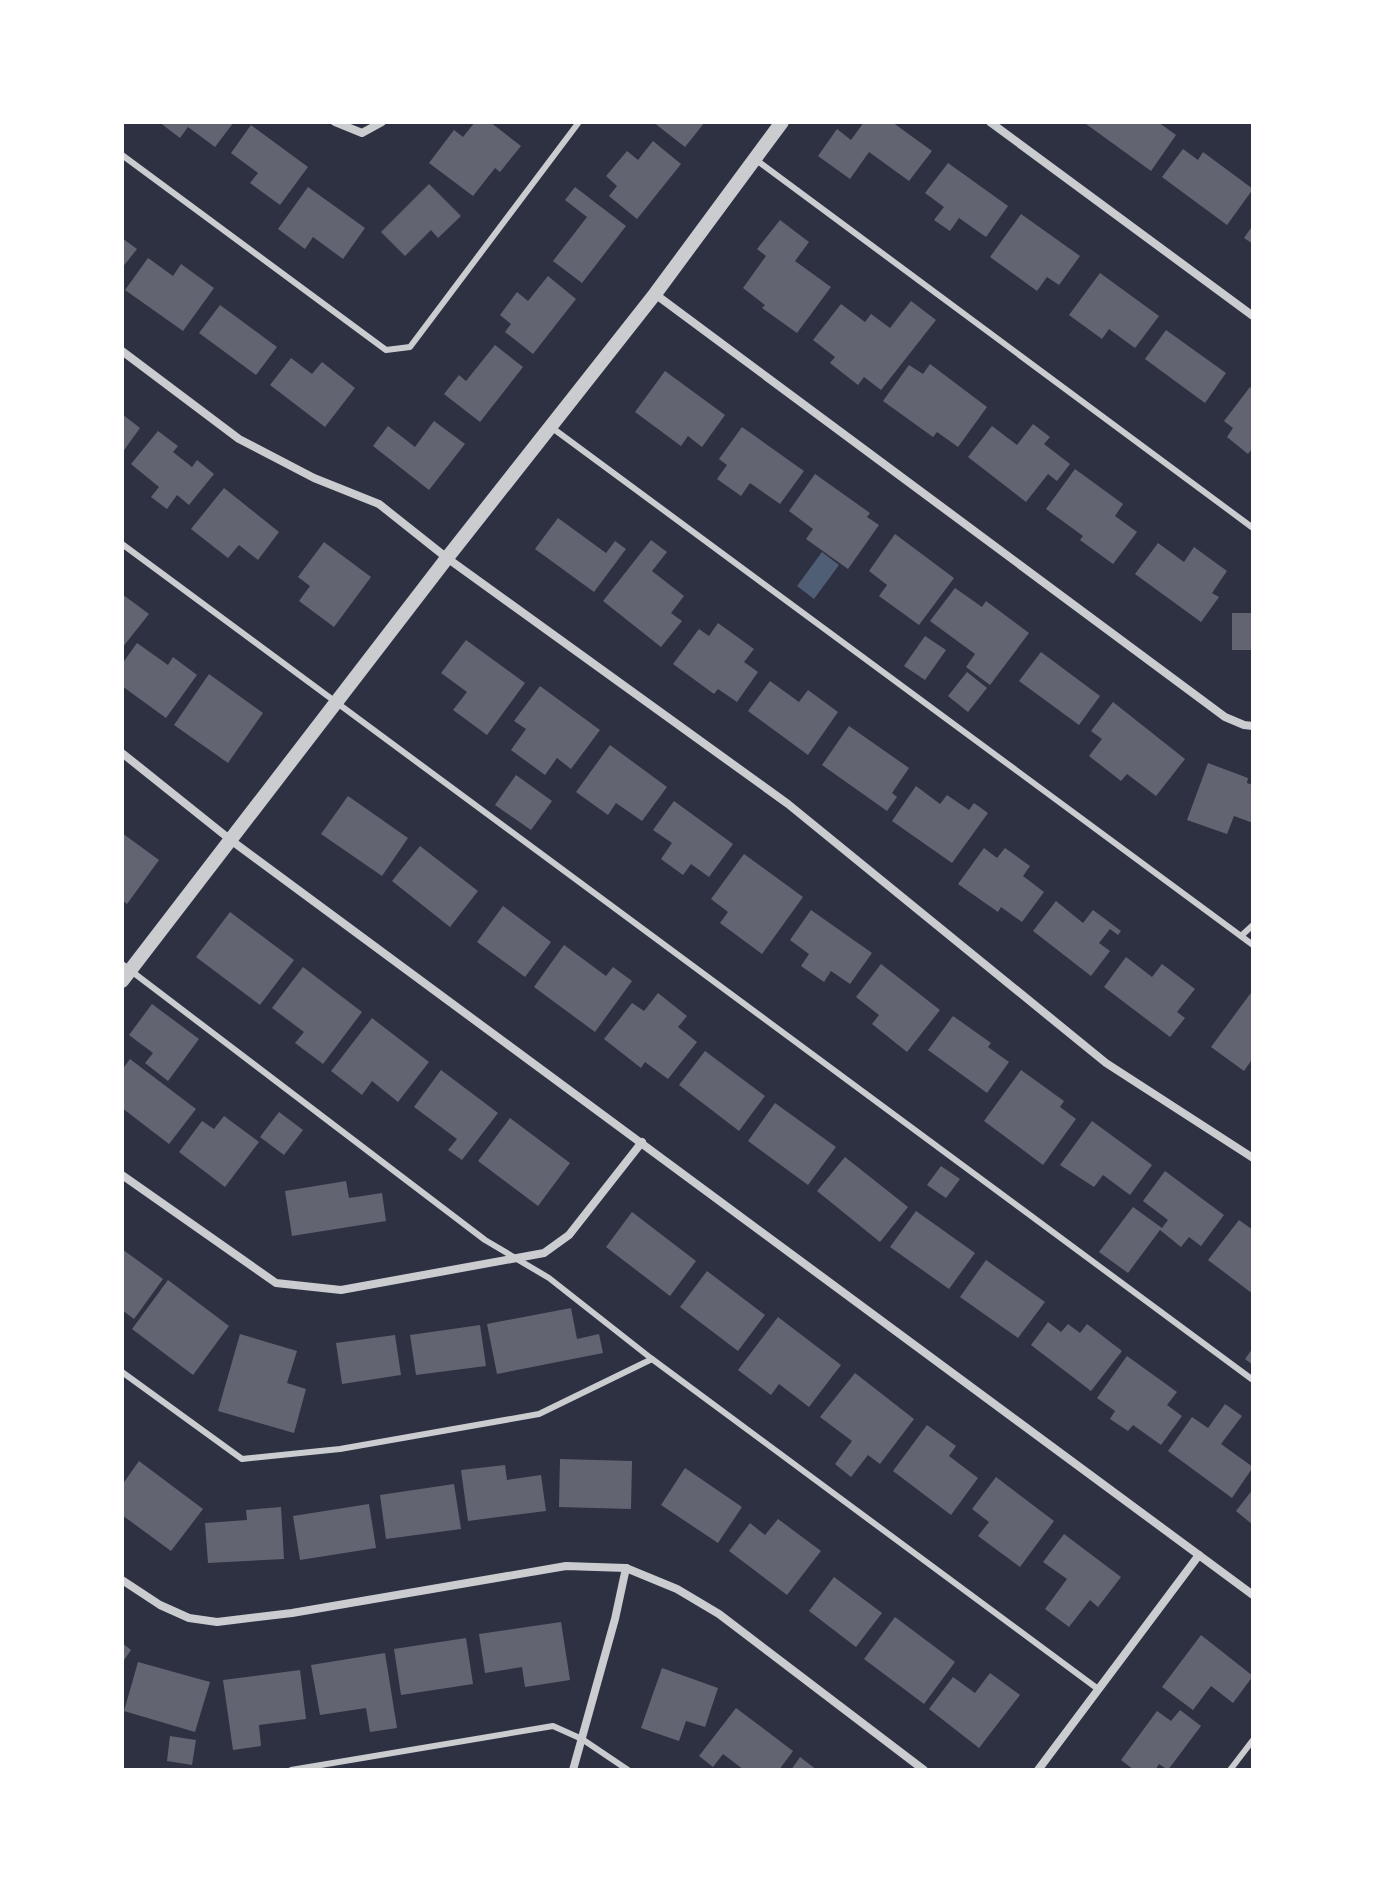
<svg xmlns="http://www.w3.org/2000/svg" width="1375" height="1892" font-family="'DejaVu Sans',sans-serif">
  <rect width="100%" height="100%" fill="#2d3142"/>
  <polygon fill="#4f5d75" points="822,552 839,565 814,599 797,586"/>
  <g fill="#626471">
    <polygon points="159,122 234,122 215,147 188,127 180,138"/>
    <polygon points="475,122 490,122 521,146 500,172 495,168 473,196 429,163 454,130 463,137"/>
    <polygon points="653,122 705,122 685,147"/>
    <polygon points="864,122 892,122 932,151 909,181 869,152 850,179 818,156 837,129 851,140"/>
    <polygon points="1087,122 1158,122 1176,135 1151,171 1086,124"/>
    <polygon points="251,125 308,167 280,205 250,183 258,173 231,153"/>
    <polygon points="653,141 681,164 637,219 609,196 617,186 606,176 627,151 638,160"/>
    <polygon points="1183,149 1198,160 1203,152 1253,189 1227,225 1162,177"/>
    <polygon points="948,163 1008,206 986,237 959,218 950,231 934,220 944,207 925,193"/>
    <polygon points="429,184 461,216 438,238 431,230 405,256 381,232"/>
    <polygon points="308,187 365,228 343,259 313,237 305,249 278,229"/>
    <polygon points="575,187 626,226 582,283 553,261 587,217 565,200"/>
    <polygon points="1021,214 1080,256 1059,285 1047,277 1037,291 990,257"/>
    <polygon points="780,220 809,242 795,261 831,287 797,333 762,308 765,305 743,288 766,256 757,249"/>
    <polygon points="1253,225 1253,244 1244,238"/>
    <polygon points="122,238 137,249 122,268"/>
    <polygon points="148,258 173,276 181,264 214,288 183,331 125,290"/>
    <polygon points="1100,273 1159,316 1135,348 1109,329 1102,339 1069,315"/>
    <polygon points="548,276 576,299 533,354 505,332 511,324 500,315 517,292 528,301"/>
    <polygon points="911,301 936,320 881,390 864,377 858,385 830,363 835,357 813,340 841,304 865,322 871,314 890,328"/>
    <polygon points="220,305 277,347 256,375 199,333"/>
    <polygon points="1166,330 1226,373 1205,403 1145,359"/>
    <polygon points="495,345 523,367 480,422 444,394 459,375 466,381"/>
    <polygon points="291,358 312,374 322,362 355,388 325,427 270,385"/>
    <polygon points="930,364 987,407 958,447 937,432 933,437 883,401 909,365 923,374"/>
    <polygon points="665,371 725,415 702,447 688,436 681,446 635,412"/>
    <polygon points="1250,387 1253,389 1253,448 1248,454 1227,437 1233,428 1224,421"/>
    <polygon points="122,414 140,428 122,453"/>
    <polygon points="434,421 465,444 429,490 373,446 388,426 415,447"/>
    <polygon points="1033,424 1050,437 1044,444 1070,464 1057,481 1048,474 1026,502 968,457 992,426 1017,445"/>
    <polygon points="742,427 804,471 780,504 750,483 741,496 717,479 727,465 719,459"/>
    <polygon points="158,431 178,446 173,452 192,467 197,460 214,474 189,505 177,495 167,509 151,497 159,487 131,464"/>
    <polygon points="1075,469 1123,504 1115,516 1137,532 1113,564 1080,540 1083,536 1046,509"/>
    <polygon points="815,474 870,513 867,517 879,525 848,569 806,539 813,529 789,511"/>
    <polygon points="224,488 279,532 258,560 239,545 228,558 191,529"/>
    <polygon points="558,518 606,553 615,541 626,549 594,592 535,549"/>
    <polygon points="895,534 954,578 919,625 879,596 887,585 869,571"/>
    <polygon points="651,540 667,552 652,571 684,596 671,613 682,621 661,647 603,601"/>
    <polygon points="324,542 371,577 334,627 299,601 310,586 298,577"/>
    <polygon points="1158,543 1184,562 1194,547 1227,571 1212,593 1219,597 1201,622 1135,574"/>
    <polygon points="955,588 982,607 986,601 1029,633 990,685 966,667 975,654 930,621"/>
    <polygon points="122,594 149,614 122,648"/>
    <rect x="1232" y="613" width="21" height="37"/>
    <polygon points="718,623 754,649 744,662 758,672 737,702 718,689 714,694 673,664 699,629 709,636"/>
    <polygon points="925,636 946,650 925,680 904,666"/>
    <polygon points="466,640 525,683 487,735 453,710 467,692 441,673"/>
    <polygon points="137,643 168,665 173,657 197,675 166,718 122,686 122,664"/>
    <polygon points="1041,652 1100,696 1079,725 1019,681"/>
    <polygon points="967,672 987,688 968,712 948,696"/>
    <polygon points="209,674 263,713 228,763 174,725"/>
    <polygon points="770,681 799,702 808,690 838,712 808,755 748,711"/>
    <polygon points="540,686 600,730 571,769 557,758 545,775 511,750 526,729 514,721"/>
    <polygon points="1113,702 1185,759 1156,796 1127,774 1121,781 1089,756 1102,739 1091,731"/>
    <polygon points="849,726 909,768 892,793 897,797 887,811 822,765"/>
    <polygon points="610,745 667,787 642,821 616,803 608,815 576,792"/>
    <polygon points="1208,763 1248,778 1247,783 1253,785 1253,823 1234,816 1227,834 1187,820"/>
    <polygon points="516,775 552,801 531,830 495,805"/>
    <polygon points="916,786 940,804 947,795 969,810 974,803 988,813 952,863 892,821"/>
    <polygon points="348,796 408,838 382,876 321,834"/>
    <polygon points="674,801 733,844 709,877 691,864 683,875 661,859 672,843 653,830"/>
    <polygon points="122,833 159,860 127,904 122,900"/>
    <polygon points="420,846 478,891 450,927 392,881"/>
    <polygon points="984,848 997,858 1005,848 1030,866 1023,876 1044,892 1022,922 1001,907 998,912 958,884"/>
    <polygon points="744,854 803,897 762,954 720,923 728,912 711,899"/>
    <polygon points="1056,901 1083,923 1093,910 1121,931 1118,935 1110,929 1099,943 1110,951 1091,976 1033,931"/>
    <polygon points="503,906 551,942 525,977 477,942"/>
    <polygon points="811,910 872,953 850,984 831,971 824,982 801,966 809,954 790,940"/>
    <polygon points="230,912 294,960 260,1005 196,957"/>
    <polygon points="564,945 606,976 613,967 632,981 595,1032 534,987"/>
    <polygon points="1126,957 1152,977 1162,964 1195,989 1177,1012 1185,1018 1170,1037 1104,987"/>
    <polygon points="881,964 940,1010 907,1052 872,1024 879,1015 856,997"/>
    <polygon points="303,967 362,1012 323,1064 295,1043 304,1032 272,1008"/>
    <polygon points="1253,990 1253,1058 1244,1071 1211,1047"/>
    <polygon points="658,993 687,1016 678,1027 697,1042 668,1079 645,1062 641,1068 604,1039 632,1003 644,1011"/>
    <polygon points="152,1004 199,1039 168,1081 145,1063 153,1053 129,1035"/>
    <polygon points="953,1016 991,1043 988,1047 1009,1062 987,1093 928,1050"/>
    <polygon points="372,1018 429,1062 398,1102 372,1081 362,1095 331,1071"/>
    <polygon points="705,1051 765,1096 739,1131 679,1085"/>
    <polygon points="130,1059 196,1109 169,1144 122,1108 122,1070"/>
    <polygon points="441,1070 498,1113 462,1160 448,1150 457,1139 414,1107"/>
    <polygon points="1021,1070 1064,1101 1060,1107 1076,1119 1043,1165 984,1121"/>
    <polygon points="775,1103 836,1147 808,1185 748,1141"/>
    <polygon points="279,1112 303,1130 284,1155 260,1137"/>
    <polygon points="224,1116 259,1142 225,1187 179,1152 202,1121 214,1129"/>
    <polygon points="510,1118 570,1163 538,1206 478,1161"/>
    <polygon points="1092,1121 1152,1165 1130,1195 1103,1175 1094,1187 1060,1165"/>
    <polygon points="845,1157 908,1207 880,1242 817,1191"/>
    <polygon points="941,1166 960,1179 946,1198 927,1185"/>
    <polygon points="1165,1171 1224,1215 1201,1246 1189,1237 1181,1247 1160,1230 1128,1273 1099,1252 1133,1207 1162,1228 1168,1220 1143,1201"/>
    <polygon points="346,1181 349,1198 382,1193 386,1221 292,1236 285,1191"/>
    <polygon points="916,1211 975,1253 949,1289 890,1247"/>
    <polygon points="632,1212 696,1261 670,1296 606,1247"/>
    <polygon points="1239,1220 1253,1230 1253,1294 1208,1260"/>
    <polygon points="122,1249 163,1279 134,1319 122,1310"/>
    <polygon points="986,1260 1045,1302 1018,1338 960,1297"/>
    <polygon points="707,1271 765,1315 738,1351 680,1307"/>
    <polygon points="168,1280 229,1326 193,1375 132,1329"/>
    <polygon points="571,1308 577,1339 599,1334 603,1353 497,1374 487,1324"/>
    <polygon points="778,1317 841,1365 809,1407 779,1384 771,1395 738,1370"/>
    <polygon points="1048,1322 1061,1332 1068,1324 1080,1333 1087,1324 1122,1351 1091,1391 1031,1345"/>
    <polygon points="480,1325 486,1366 416,1375 410,1335"/>
    <polygon points="240,1334 297,1351 287,1383 306,1389 294,1433 218,1411"/>
    <polygon points="395,1335 401,1375 342,1384 336,1343"/>
    <polygon points="1253,1348 1253,1365 1245,1359"/>
    <polygon points="1127,1356 1177,1392 1167,1405 1182,1416 1161,1445 1133,1425 1128,1431 1110,1419 1115,1411 1097,1398"/>
    <polygon points="855,1373 914,1419 880,1464 868,1455 851,1477 835,1464 852,1441 820,1417"/>
    <polygon points="1225,1404 1242,1416 1221,1444 1253,1467 1232,1498 1168,1451 1192,1417 1208,1428"/>
    <polygon points="927,1425 956,1446 949,1456 978,1478 951,1515 893,1471"/>
    <polygon points="560,1459 632,1461 631,1509 559,1507"/>
    <polygon points="139,1461 203,1509 171,1551 122,1515 122,1485"/>
    <polygon points="505,1465 507,1480 541,1475 546,1511 468,1521 461,1470"/>
    <polygon points="685,1468 742,1507 718,1543 661,1505"/>
    <polygon points="996,1477 1054,1521 1020,1567 978,1536 989,1522 972,1509"/>
    <polygon points="454,1484 461,1529 386,1539 380,1495"/>
    <polygon points="1253,1489 1253,1525 1236,1511"/>
    <polygon points="369,1504 376,1548 300,1560 293,1516"/>
    <polygon points="281,1507 284,1559 208,1563 205,1523 247,1520 246,1510"/>
    <polygon points="778,1519 821,1551 787,1595 729,1551 750,1523 765,1535"/>
    <polygon points="1064,1534 1121,1577 1098,1607 1090,1600 1069,1627 1045,1609 1067,1579 1043,1562"/>
    <polygon points="834,1577 882,1613 856,1647 809,1611"/>
    <polygon points="895,1617 955,1662 924,1704 864,1659"/>
    <polygon points="561,1622 570,1680 525,1687 522,1667 485,1673 479,1634"/>
    <polygon points="1201,1635 1253,1676 1233,1703 1211,1686 1193,1710 1162,1687"/>
    <polygon points="466,1638 473,1684 401,1695 394,1649"/>
    <polygon points="122,1643 131,1650 122,1663"/>
    <polygon points="385,1653 397,1728 370,1732 366,1708 320,1715 311,1665"/>
    <polygon points="138,1662 210,1682 195,1732 124,1711"/>
    <polygon points="662,1668 718,1688 705,1727 686,1721 679,1741 641,1728"/>
    <polygon points="300,1670 306,1719 259,1725 261,1746 233,1750 223,1680"/>
    <polygon points="990,1673 1020,1695 979,1748 929,1709 953,1677 975,1693"/>
    <polygon points="736,1708 793,1751 779,1770 744,1770 723,1754 713,1767 699,1756"/>
    <polygon points="1180,1710 1201,1726 1168,1770 1159,1764 1155,1770 1134,1770 1121,1760 1157,1711 1171,1721"/>
    <polygon points="170,1736 196,1740 192,1765 167,1761"/>
    <polygon points="800,1757 817,1770 791,1770"/>
  </g>
  <g fill="none" stroke-linecap="round" stroke-linejoin="round">
    <g stroke="#caccd0" stroke-width="6">
      <polyline points="122,155 386,350 410,347 579,122"/>
      <polyline points="755,159 1253,528"/>
      <polyline points="551,427 1253,945"/>
      <polyline points="122,544 1253,1380"/>
      <polyline points="1241,936 1253,925"/>
      <polyline points="122,964 485,1240 549,1278 652,1359 1098,1689"/>
      <polyline points="122,1372 242,1459 340,1449 539,1414 652,1359"/>
      <polyline points="291,1770 553,1726 582,1739 628,1770"/>
      <polyline points="1230,1770 1253,1740"/>
    </g>
    <g stroke="#caccd0" stroke-width="8">
      <polyline points="335,122 362,133 382,122"/>
      <polyline points="990,122 1253,316"/>
      <polyline points="655,294 1225,717 1244,725 1253,726"/>
      <polyline points="122,351 239,439 314,478 379,504 447,558 788,804 1106,1063 1253,1158"/>
      <polyline points="122,753 232,841 1253,1595"/>
      <polyline points="122,1175 276,1283 341,1290 544,1253 569,1235 642,1142"/>
      <polyline points="122,1580 160,1605 189,1618 217,1622 292,1613 566,1566 626,1568 677,1589 719,1614 924,1770"/>
      <polyline points="573,1770 615,1619 626,1568"/>
      <polyline points="1038,1770 1199,1555"/>
    </g>
    <polyline stroke="#caccd0" stroke-width="14" points="122,981 447,558 655,294 782,122"/>
  </g>
  <rect width="1375" height="1892" fill="none" stroke="#ffffff" stroke-width="248"/>
</svg>
